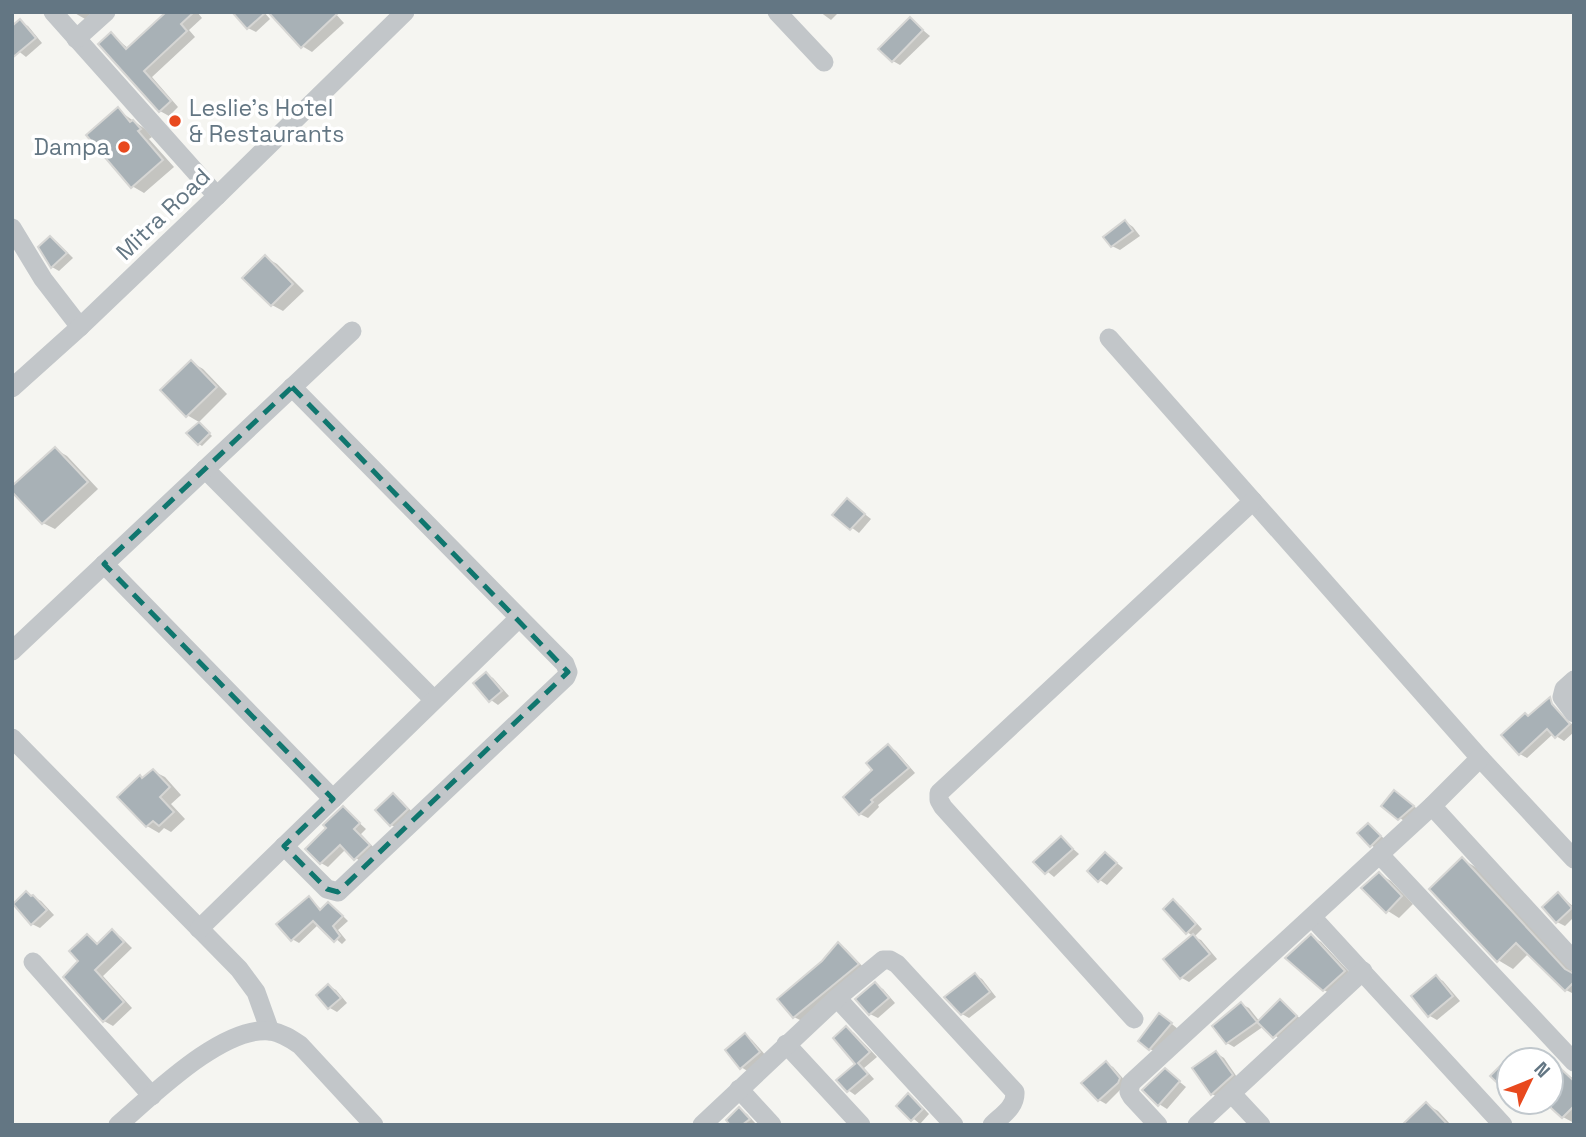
<svg xmlns="http://www.w3.org/2000/svg" width="1586" height="1137" font-family="'Space Grotesk',sans-serif">
  <rect width="100%" height="100%" fill="#f5f5f1"/>
  <g fill="#0003">
    <polygon points="73,12 92,12 85,19"/>
    <polygon points="166,12 197,12 202,18 189,30 195,37 152,77 178,107 169,116 160,111 111,34 129,49"/>
    <polygon points="264,12 270,19 256,32 248,28"/>
    <polygon points="334,12 344,23 312,52 302,46"/>
    <polygon points="820,12 839,12 831,20"/>
    <polygon points="911,20 930,36 900,65 893,61"/>
    <polygon points="20,22 28,26 42,43 26,57 12,46"/>
    <polygon points="118,110 145,129 152,137 149,139 174,167 144,193 132,186"/>
    <polygon points="1126,222 1133,227 1140,236 1120,250 1112,246 1106,238"/>
    <polygon points="50,238 57,242 73,258 59,271 52,267 40,247"/>
    <polygon points="265,257 277,264 304,291 283,311 272,305"/>
    <polygon points="191,362 203,369 227,394 199,422 187,415"/>
    <polygon points="202,426 212,436 202,446 199,444"/>
    <polygon points="55,449 67,456 98,489 55,529 43,523"/>
    <polygon points="847,500 871,519 859,533 835,515"/>
    <polygon points="486,674 493,678 509,696 498,705 491,700"/>
    <polygon points="1555,709 1574,726 1574,732 1564,741 1553,734 1527,758 1520,754"/>
    <polygon points="889,746 896,751 915,773 878,805 879,807 868,818 860,814 874,770"/>
    <polygon points="153,771 165,777 181,795 171,804 185,819 171,832 164,828 159,833 147,826 143,779"/>
    <polygon points="393,795 401,800 414,814 399,829 391,825"/>
    <polygon points="1402,797 1420,811 1407,823 1383,806"/>
    <polygon points="343,808 366,829 361,834 376,850 362,863 346,849 328,867 321,863"/>
    <polygon points="1368,825 1387,841 1378,850 1371,845"/>
    <polygon points="1061,838 1079,854 1054,877 1036,862"/>
    <polygon points="1106,854 1123,868 1107,885 1100,880"/>
    <polygon points="1462,859 1477,868 1574,973 1574,994 1566,990 1529,953 1513,969 1498,960"/>
    <polygon points="1379,874 1391,881 1413,904 1399,918 1388,911"/>
    <polygon points="26,893 41,901 54,915 40,928 32,924"/>
    <polygon points="1558,894 1574,907 1574,917 1565,926 1557,922"/>
    <polygon points="309,898 322,910 328,904 335,908 348,921 338,930 346,940 342,944 319,924 299,943 292,939"/>
    <polygon points="1173,901 1181,906 1202,929 1194,937 1201,940 1217,959 1189,982 1182,978 1166,959 1193,936 1187,932"/>
    <polygon points="112,931 121,937 132,948 103,976 132,1008 113,1026 104,1021 81,961 88,936 99,944"/>
    <polygon points="1311,936 1321,942 1354,977 1334,996 1324,990"/>
    <polygon points="838,945 846,949 865,969 802,1021 794,1017 779,999 823,962"/>
    <polygon points="975,975 982,979 996,997 969,1018 962,1014"/>
    <polygon points="1436,977 1443,981 1460,1001 1437,1020 1430,1016"/>
    <polygon points="875,985 883,989 895,1003 878,1018 870,1014"/>
    <polygon points="329,986 336,990 347,1003 337,1012 330,1008"/>
    <polygon points="1280,1001 1303,1021 1282,1041 1264,1026 1234,1047 1227,1043 1241,1004 1249,1008 1260,1022"/>
    <polygon points="1167,1020 1178,1029 1157,1053 1150,1049"/>
    <polygon points="847,1029 854,1033 877,1057 864,1068 874,1079 855,1095 848,1090 857,1064"/>
    <polygon points="745,1035 752,1040 767,1057 749,1072 741,1067"/>
    <polygon points="1517,1051 1531,1060 1509,1060 1509,1092 1493,1076"/>
    <polygon points="1216,1053 1224,1058 1239,1080 1219,1098 1212,1094 1194,1068"/>
    <polygon points="1106,1063 1113,1067 1127,1083 1106,1104 1099,1100"/>
    <polygon points="1165,1070 1186,1087 1167,1109 1159,1104"/>
    <polygon points="1560,1070 1574,1079 1574,1123 1563,1117 1548,1102 1551,1102 1551,1080"/>
    <polygon points="909,1096 916,1100 929,1114 920,1124 898,1106"/>
    <polygon points="1521,1102 1534,1102 1529,1107"/>
    <polygon points="1426,1104 1438,1111 1451,1125 1404,1125"/>
    <polygon points="739,1109 747,1114 756,1124 732,1125"/>
  </g>
  <g fill="#a8b1b6" stroke="#d6d6d4" stroke-width="2">
    <polygon points="166,12 194,12 181,24 187,31 144,71 171,101 159,112 98,44 111,32 126,49"/>
    <polygon points="232,12 266,12 247,29"/>
    <polygon points="268,12 339,12 301,48"/>
    <polygon points="910,17 923,30 892,62 878,49"/>
    <polygon points="20,19 36,38 12,58 12,26"/>
    <polygon points="118,107 130,122 133,120 141,129 138,131 163,160 131,188 86,135"/>
    <polygon points="1125,220 1133,231 1111,247 1103,237"/>
    <polygon points="50,236 67,253 51,268 38,247"/>
    <polygon points="265,255 293,284 271,306 242,278"/>
    <polygon points="191,360 217,387 186,417 160,390"/>
    <polygon points="199,422 210,433 198,445 186,433"/>
    <polygon points="55,447 88,482 42,524 12,492 12,486"/>
    <polygon points="847,498 865,514 850,530 832,515"/>
    <polygon points="486,672 502,691 489,702 473,683"/>
    <polygon points="1550,697 1552,704 1570,724 1555,738 1547,729 1519,755 1501,735 1525,713 1528,716"/>
    <polygon points="888,744 909,768 871,800 873,802 859,815 843,797 872,770 866,763"/>
    <polygon points="153,769 170,787 160,797 174,812 159,826 153,821 146,827 117,797 140,775 142,778"/>
    <polygon points="1394,790 1414,806 1398,820 1381,806"/>
    <polygon points="393,793 408,809 390,826 375,810"/>
    <polygon points="343,806 360,823 354,829 370,845 354,860 340,845 320,864 305,849 326,828 323,825"/>
    <polygon points="1368,823 1381,836 1370,847 1357,833"/>
    <polygon points="1061,836 1073,849 1045,874 1033,862"/>
    <polygon points="1105,852 1117,863 1098,882 1087,871"/>
    <polygon points="1462,857 1565,969 1574,974 1574,982 1565,991 1516,943 1497,962 1429,889"/>
    <polygon points="1379,872 1402,896 1386,913 1361,888"/>
    <polygon points="26,891 31,896 33,895 47,910 31,925 13,904"/>
    <polygon points="1558,892 1572,908 1556,923 1542,907"/>
    <polygon points="309,896 320,910 328,902 343,916 333,926 340,936 334,942 313,921 291,941 276,924"/>
    <polygon points="1173,899 1196,924 1186,934 1163,909"/>
    <polygon points="112,929 124,942 95,970 124,1002 103,1022 63,977 78,961 69,951 87,934 97,944"/>
    <polygon points="1193,934 1210,954 1180,979 1163,959"/>
    <polygon points="1311,934 1345,971 1323,991 1285,958"/>
    <polygon points="838,942 859,964 793,1018 777,999 822,961"/>
    <polygon points="975,973 990,992 961,1015 944,997"/>
    <polygon points="1436,975 1453,996 1428,1017 1411,996"/>
    <polygon points="875,982 889,998 869,1015 855,999"/>
    <polygon points="328,984 341,998 328,1009 316,995"/>
    <polygon points="1280,999 1297,1016 1273,1038 1257,1022"/>
    <polygon points="1241,1002 1257,1022 1226,1044 1212,1026"/>
    <polygon points="1159,1013 1172,1023 1149,1050 1138,1041"/>
    <polygon points="846,1026 870,1052 858,1063 868,1074 847,1092 836,1080 855,1064 833,1038"/>
    <polygon points="745,1033 760,1052 740,1069 725,1050"/>
    <polygon points="1216,1051 1233,1075 1211,1095 1192,1068"/>
    <polygon points="1509,1057 1509,1094 1490,1076"/>
    <polygon points="1106,1061 1120,1078 1118,1083 1098,1101 1081,1083"/>
    <polygon points="1165,1068 1180,1081 1158,1106 1142,1090"/>
    <polygon points="1560,1068 1574,1081 1574,1106 1562,1118 1551,1108 1551,1077"/>
    <polygon points="908,1093 923,1109 911,1121 896,1106"/>
    <polygon points="1426,1102 1448,1125 1402,1125"/>
    <polygon points="739,1107 750,1119 742,1125 730,1125 726,1120"/>
  </g>
  <g fill="none" stroke-linecap="round" stroke-linejoin="round">
    <g stroke="#c2c6c9" stroke-width="19">
      <polyline points="53,12 217,196"/>
      <polyline points="777,12 824,62"/>
      <polyline points="76,39 106,12"/>
      <polyline points="12,228 43,279 80,327"/>
      <polyline points="1109,338 1480,758 1574,859"/>
      <polyline points="12,388 80,327 217,196 405,12"/>
      <polyline points="205,469 434,700"/>
      <polyline points="104,564 333,799"/>
      <polyline points="12,651 352,331"/>
      <polyline points="1574,680 1564,689 1562,697 1574,713"/>
      <polyline points="12,738 239,969 256,992 270,1031"/>
      <polyline points="1432,806 1574,961"/>
      <polyline points="284,846 327,889 338,892 566,677 568,672 565,664 292,387"/>
      <polyline points="1380,855 1574,1062"/>
      <polyline points="1312,917 1503,1125"/>
      <polyline points="199,929 519,618"/>
      <polyline points="33,962 152,1096"/>
      <polyline points="837,998 954,1125"/>
      <polyline points="1134,1019 943,807 939,800 939,793 1253,501"/>
      <polyline points="786,1044 861,1125"/>
      <polyline points="739,1089 772,1125"/>
      <polyline points="1232,1094 1261,1125"/>
      <path d="M118,1125C153,1095 223,1025 271,1031C282,1033 291,1039 300,1045L374,1125"/>
      <path d="M702,1125L837,998L883,960H890L897,964L1015,1092C1016,1107 1002,1115 992,1125"/>
      <polyline points="1158,1125 1132,1097 1129,1092 1131,1083 1432,806 1480,758"/>
      <polyline points="1197,1125 1363,971"/>
    </g>
  </g>
  <path fill="none" stroke="#0f766e" stroke-width="5" stroke-dasharray="14 9" stroke-linejoin="round" d="M292,387L568,672L338,892L327,889L284,846L333,799L104,564Z"/>
  <g fill="#e8491e" stroke="#fff" stroke-width="2.5">
    <circle cx="175" cy="121" r="7"/>
    <circle cx="124" cy="147" r="7"/>
  </g>
  <g text-anchor="middle" stroke-width="7" stroke-linejoin="round" paint-order="stroke">
    <g font-size="23" fill="#637683" stroke="#fff" text-anchor="start">
      <text x="189" y="116">Leslie's Hotel<tspan x="189" dy="26">&amp; Restaurants</tspan></text>
      <text x="110" y="155" text-anchor="end">Dampa</text>
    </g>
    <g font-size="23" fill="#637683" stroke="#fff">
      <text transform="translate(163 214) rotate(-44)" y="8">Mitra Road</text>
    </g>
  </g>
  <rect width="1586" height="1137" fill="none" stroke="#637683" stroke-width="28"/>
  <g transform="translate(1530 1081) rotate(47)"><circle r="33" fill="#ffffff" stroke="#c1c8cd" stroke-width="2"/>
  <path d="M0-5L12 26L0 18L-12 26Z" fill="#e8491e"/>
  <text y="-10" font-size="19" font-weight="bold" text-anchor="middle" fill="#637683">N</text>
  </g>
</svg>
